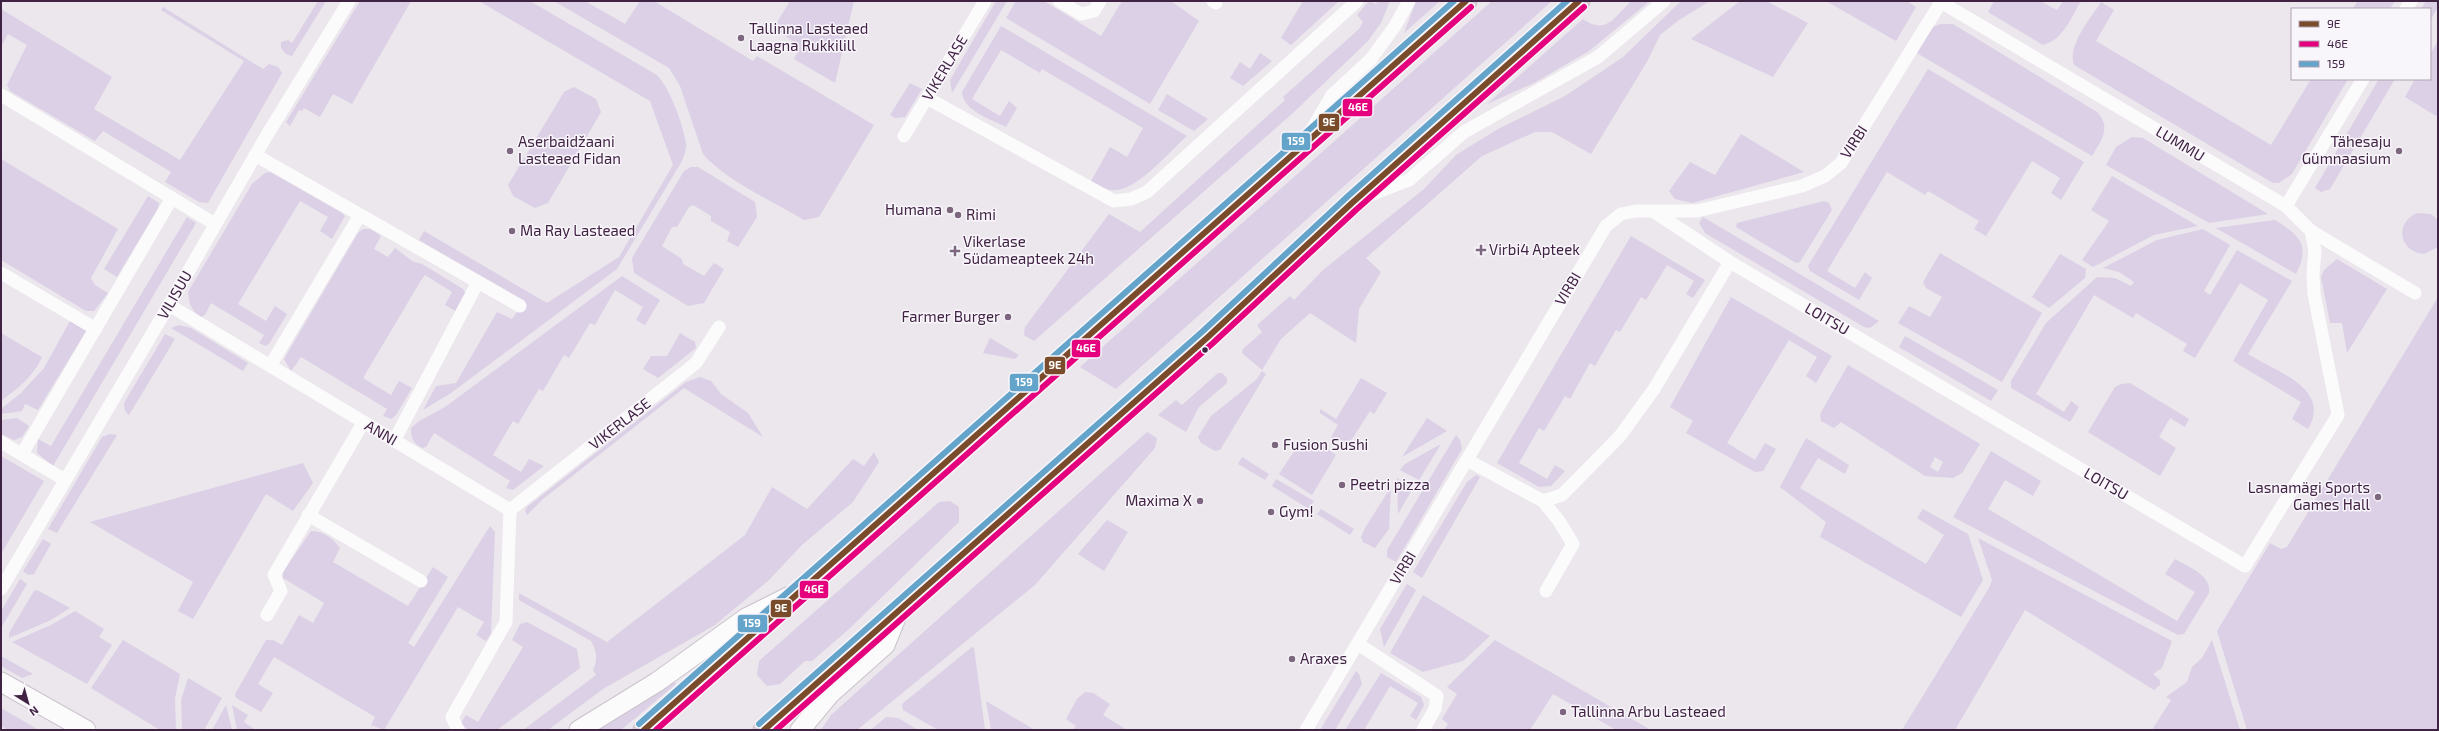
<svg xmlns="http://www.w3.org/2000/svg" width="2439" height="731" font-family="'Exo 2',sans-serif">
  <rect width="100%" height="100%" fill="#ebe7ed"/>
  <g fill="#dbd0e6" fill-rule="evenodd">
    <polygon points="318,1 326,1 292,56 286,54 281,48 281,42 288,40 292,43"/>
    <polygon points="360,1 411,1 352,104 333,94 320,117 304,108 302,111 299,110 290,126 286,122"/>
    <path d="M479,1H530L657,75C670,88 683,125 686,143C687,148 684,156 682,161L617,269L451,393L423,410L436,386L456,383L497,312L512,319L525,301L419,240L424,231L547,303L619,257L673,165L650,101Z"/>
    <path d="M554,1H585L625,24L640,1H654L753,61L757,56L874,125L819,217L804,220C774,202 725,180 703,154L680,86L669,68Z"/>
    <polygon points="790,1 854,1 835,83 794,59 800,47 774,27"/>
    <polygon points="996,1 1007,1 952,93 950,80"/>
    <polygon points="1016,1 1044,1 1101,36 1122,1 1171,1 1199,21 1150,104 1006,18"/>
    <polygon points="1303,1 1339,1 1291,45 1281,38"/>
    <polygon points="1369,1 1376,4 1378,1 1390,1 1381,23 1368,41 1294,112 1034,341 1024,335 1025,327 1109,214 1140,232 1285,100 1283,97 1359,29 1363,22 1357,15"/>
    <polygon points="1416,1 1440,1 1404,33"/>
    <polygon points="1492,1 1552,1 1116,389 1080,367"/>
    <path d="M1631,1H1650L1589,51L1534,83L1487,104L1583,19C1606,35 1614,18 1631,1Z"/>
    <polygon points="1681,1 1710,1 1679,20 1660,35 1648,60 1591,154 1552,132 1535,132 1482,156 1366,258 1381,272 1359,309 1356,343 1310,313 1281,339 1262,370 1242,353 1243,349 1262,332 1257,325 1290,296 1294,300 1323,270 1424,189 1456,155 1498,129 1565,96 1623,57"/>
    <polygon points="1740,1 1766,1 1808,23 1773,77 1691,39"/>
    <polygon points="1826,1 1907,1 1916,7 1896,41"/>
    <path d="M1994,1H2040L2057,10L2063,1H2081C2071,18 2063,40 2043,45L1988,12Z"/>
    <polygon points="2357,1 2395,1 2390,9 2353,9"/>
    <polygon points="2426,1 2438,1 2438,7 2430,21 2430,9 2421,9"/>
    <path d="M2101,2L2114,10L2096,41L2271,145L2311,79H2348L2292,174L2279,183H2273L2074,65C2067,45 2091,18 2101,2Z"/>
    <polygon points="163,7 263,69 269,64 278,67 282,73 208,203 199,202 165,182 171,172 103,131 95,141 10,91 7,85 27,45 8,34 1,47 1,9 112,77 94,109 180,160 244,61 161,10"/>
    <path d="M1941,24H1953L2097,112C2112,127 2101,141 2092,156L1915,52L1933,27Z"/>
    <path d="M1001,26L1187,136C1170,151 1139,188 1117,190C1108,191 1098,186 1090,183L1110,147L1127,157L1143,128L1042,69L1040,73L1001,50L972,99L1000,116L1009,101L1017,108L1006,127C991,119 963,111 962,92Z"/>
    <polygon points="2438,41 2438,113 2436,116 2405,97 2415,79 2430,79 2430,54"/>
    <polygon points="1260,53 1272,61 1243,86 1230,78 1240,62 1250,69"/>
    <polygon points="1928,69 2084,162 2061,200 2051,193 2060,178 2032,161 1986,236 1974,229 1979,221 1928,191 1925,195 1887,172 1827,271 1855,288 1865,272 1872,278 1859,300 1810,271 1808,266"/>
    <polygon points="2379,79 2395,79 2330,189 2321,192 2315,188"/>
    <polygon points="910,83 922,89 905,117 895,118 890,115"/>
    <polygon points="574,87 596,99 601,112 548,203 535,208 513,196 508,185 564,92"/>
    <polygon points="1167,94 1208,119 1194,131 1158,110"/>
    <polygon points="1741,134 1804,172 1692,203 1675,199 1669,191 1690,162 1715,175"/>
    <polygon points="2132,137 2143,138 2268,214 2209,223 2106,165 2116,147"/>
    <polygon points="1,159 118,229 91,278 95,285 108,293 94,311 86,311 1,260"/>
    <polygon points="691,167 698,167 755,202 757,217 738,247 727,241 730,232 711,221 711,216 693,205 689,207 677,227 672,227 662,246 682,259 683,264 704,276 714,263 724,269 704,303 688,306 634,273 632,258 684,171"/>
    <path d="M270,172L342,213L345,216L332,239L320,231L328,217L300,201L238,304L266,321L275,306L287,314L269,344L265,346L259,343L264,335L211,303L205,315L201,317C191,311 189,303 188,292L252,184L265,173Z"/>
    <polygon points="2112,176 2198,226 2154,235 2093,267 2082,260 2109,221 2091,210"/>
    <polygon points="148,196 159,203 158,208 117,277 104,269"/>
    <polygon points="1824,201 1829,203 1832,210 1800,262 1796,263 1736,227 1737,223"/>
    <path d="M2417,213L2431,214L2438,220V247L2424,254C2399,252 2394,223 2417,213Z"/>
    <polygon points="187,217 196,223 53,466 37,453 38,439 51,446"/>
    <polygon points="1703,217 1879,321 1870,328 1864,327 1705,233 1699,223"/>
    <path d="M2275,220C2299,235 2311,245 2296,274L2216,228Z"/>
    <polygon points="363,229 370,229 381,236 374,249 388,257 395,248 412,261 422,264 463,289 467,296 457,312 445,305 452,292 425,275 420,282 363,378 391,395 399,381 412,388 396,415 391,419 383,416 387,409 301,357 291,371 284,359 358,233"/>
    <path d="M2203,229L2230,245L2204,291L2210,295L2237,250L2292,281L2248,354C2276,372 2332,388 2308,429L2292,419L2301,402L2233,361L2268,300L2240,283L2195,358L2183,351L2187,344L2136,313L2133,318L2094,295L2036,394L2064,412L2071,401L2079,407L2070,422L2011,388V381L2046,323L2097,277L2115,278L2131,286L2134,282L2119,272L2103,268L2157,240Z"/>
    <polygon points="1631,236 1705,280 1693,298 1686,294 1694,281 1667,265 1646,300 1641,297 1620,332 1616,330 1595,366 1590,363 1570,399 1565,396 1544,431 1539,428 1519,463 1547,479 1555,465 1565,471 1551,486 1539,487 1497,463"/>
    <polygon points="1940,253 2042,313 2002,382 1898,323 1909,306 1930,317 1942,297 1926,288 1923,282"/>
    <polygon points="2060,254 2086,269 2085,278 2049,308 2032,297"/>
    <polygon points="2337,259 2387,289 2347,353 2342,323 2330,323 2321,277 2324,270"/>
    <path d="M622,276L660,300L645,325L636,320L643,307L615,290L595,325L590,323L569,358L564,355L543,391L539,389L518,424L513,421L493,455L521,472L529,459L544,466L513,490L506,488L510,481L434,433L426,447L422,448C413,443 411,438 411,428L419,421L445,407Z"/>
    <polygon points="1731,297 1832,356 1816,383 1806,376 1817,357 1789,340 1727,443 1755,460 1765,443 1776,449 1763,471 1755,472 1686,433 1693,421 1670,407"/>
    <polygon points="2438,297 2438,730 2247,730 2217,631 2270,543 2281,549 2287,547"/>
    <polygon points="70,321 86,331 38,410 25,404 22,411 1,414 1,409 21,393 44,368"/>
    <polygon points="179,325 191,328 248,363 243,371 171,328"/>
    <path d="M1,333L42,357C34,376 17,389 1,401Z"/>
    <polygon points="680,333 695,342 696,348 658,378 643,369 651,356 667,356"/>
    <polygon points="165,334 175,339 129,415 125,411 124,403"/>
    <polygon points="1905,336 1998,390 1991,401 1899,347"/>
    <polygon points="990,338 1019,355 1015,359 983,353"/>
    <path d="M1848,365L1980,444L1962,473L1953,478L1925,476L1841,422L1834,428L1821,421L1820,414ZM1935,457L1943,462L1938,472L1930,467Z"/>
    <polygon points="1262,371 1266,374 1220,450 1215,451 1201,443 1198,437 1211,416 1257,379"/>
    <polygon points="1218,373 1222,373 1227,378 1227,383 1199,407 1186,432 1158,415 1176,400 1182,405"/>
    <polygon points="700,377 711,381 721,394 748,413 763,437 684,388 543,499 527,515 525,511 527,507 686,382"/>
    <polygon points="1361,378 1387,393 1374,414 1370,411 1352,439 1343,444 1331,437 1338,425 1320,413 1320,409 1336,419"/>
    <polygon points="2130,383 2189,419 2185,427 2170,418 2159,437 2176,448 2160,476 2088,432 2115,387 2121,384"/>
    <polygon points="17,418 29,426 22,437 14,440 1,434 1,420"/>
    <polygon points="1427,418 1447,431 1402,457"/>
    <polygon points="1147,432 1157,438 1155,448 1035,585 857,730 821,730 831,715"/>
    <polygon points="110,434 117,435 57,533 48,529 102,437"/>
    <polygon points="1456,435 1460,440 1462,449 1396,562 1387,557 1387,550"/>
    <polygon points="1806,438 1849,465 1845,474 1818,458 1800,488 1926,564 1944,535 1917,518 1923,509 1968,534 1983,580 1961,617 1820,537 1826,522 1780,487"/>
    <polygon points="1301,441 1316,441 1336,455 1312,495 1279,474"/>
    <polygon points="1441,444 1419,480 1400,470 1405,464"/>
    <path d="M1991,451L2041,481L2033,496L2005,480L1988,509L2177,621L2195,592L2165,574L2175,559C2188,567 2212,575 2209,593L2184,634L2178,635L1953,517Z"/>
    <path d="M874,452L879,462L853,502L802,545L768,581L715,625L603,689L548,730H523L596,675L593,670C598,659 597,652 591,641L519,600V593L607,642L745,535L772,487L807,509L853,459L864,466Z"/>
    <polygon points="1,456 44,481 1,554"/>
    <polygon points="1242,457 1269,474 1265,480 1238,464"/>
    <polygon points="303,463 313,483 293,511 266,494 193,619 178,611 193,582 90,522"/>
    <polygon points="1476,475 1480,477 1422,578 1413,572 1467,482"/>
    <polygon points="1397,478 1413,488 1398,514"/>
    <polygon points="1276,479 1314,501 1309,509 1272,486"/>
    <polygon points="1391,487 1389,529 1375,548 1363,542 1361,537 1365,528"/>
    <polygon points="950,501 959,507 959,522 848,630 812,661 805,661 780,684 767,686 757,675 759,661 939,502"/>
    <polygon points="1321,509 1354,529 1350,535 1317,514"/>
    <polygon points="1107,520 1128,532 1104,571 1078,554"/>
    <path d="M490,526L495,532L491,634L486,641L476,635L484,622L458,607L384,730L371,725L375,717L274,657L258,684L273,693L261,712L236,698L235,694L266,640H273L282,645L299,615L313,623L324,603L283,578V572L311,531C323,531 333,538 340,548L333,562L408,606L433,567L448,577L408,643L414,647Z"/>
    <polygon points="1978,538 2172,641 2162,668 2153,674 2160,680 2160,685 2154,690 2025,610 1955,730 1902,730 1989,588 1992,580"/>
    <polygon points="43,539 51,544 34,574 28,575 23,571"/>
    <polygon points="20,579 27,584 1,628 1,611"/>
    <polygon points="1407,584 1416,590 1384,647 1380,629"/>
    <polygon points="37,590 70,608 51,620 9,638 9,633 34,591"/>
    <polygon points="1423,595 1490,636 1463,661 1423,672 1390,653"/>
    <polygon points="75,611 104,629 99,637 112,645 87,684 12,642 51,625"/>
    <polygon points="527,622 577,649 580,668 497,730 468,730 461,723 466,715 478,722 523,647 512,640 520,624"/>
    <polygon points="123,640 180,674 175,698 176,730 160,730 91,688"/>
    <polygon points="1495,640 1651,730 1616,730 1553,694 1530,730 1444,730 1448,724 1442,719 1457,694 1447,687"/>
    <polygon points="2212,640 2240,730 2152,730 2171,700 2166,697 2187,682 2192,667 2202,658"/>
    <polygon points="972,647 974,648 985,730 938,730 903,710 902,704"/>
    <polygon points="1,656 33,674 22,678 1,666"/>
    <polygon points="1356,671 1359,674 1362,684 1335,730 1320,730"/>
    <polygon points="1381,673 1421,697 1424,705 1416,720 1410,716 1418,703 1390,686 1364,730 1345,730"/>
    <polygon points="188,678 222,698 204,730 183,730 182,727 181,700"/>
    <polygon points="673,680 676,684 621,730 593,730"/>
    <polygon points="1085,692 1093,693 1110,704 1103,715 1127,730 1073,730 1076,726 1066,719 1077,699"/>
    <polygon points="986,701 1035,730 991,730"/>
    <polygon points="226,705 232,730 212,730"/>
    <polygon points="232,705 248,715 244,722 254,729 237,730"/>
    <polygon points="1,708 39,730 8,730 1,726"/>
    <polygon points="886,717 898,718 918,730 871,730"/>
  </g>
  <g fill="none" stroke-linecap="round" stroke-linejoin="round">
    <defs>
      <g id="secondary">
        <polyline points="1,682 86,730"/>
        <polyline points="579,730 657,682 746,618 788,597"/>
        <polyline points="800,730 830,694 885,645 898,613"/>
      </g>
      <g id="primary">
        <polyline points="644,730 1466,1"/>
        <polyline points="764,730 1208,337 1352,203 1579,1"/>
      </g>
    </defs>
    <use href="#secondary" stroke="#cbc3cc" stroke-width="21"/>
    <use href="#primary" stroke="#cac2cc" stroke-width="23"/>
    <g stroke="#fcfbfc" stroke-width="13">
      <polyline points="1059,1 1081,14 1094,11 1100,1"/>
      <polyline points="1213,1 1216,3"/>
      <polyline points="1939,1 2286,206 2311,231 2415,293"/>
      <polyline points="2406,9 2411,1"/>
      <polyline points="1,95 215,224"/>
      <polyline points="927,98 1114,201 1131,199 1147,192 1357,1"/>
      <polyline points="1311,131 1332,95 1371,59 1395,26 1409,1"/>
      <polyline points="904,136 985,1"/>
      <polyline points="255,155 520,306"/>
      <polyline points="1365,197 1409,180 1464,132 1598,57 1664,1"/>
      <polyline points="2286,206 2363,79"/>
      <polyline points="1656,213 1730,262 2245,566 2338,415 2314,294 2313,273 2315,251 2311,231"/>
      <polyline points="1,273 96,329"/>
      <polyline points="169,305 510,510"/>
      <polyline points="270,366 360,215"/>
      <polyline points="394,441 478,282"/>
      <polyline points="1,442 65,480"/>
      <polyline points="22,454 172,198"/>
      <polyline points="1467,460 1543,501 1559,521 1573,544 1546,591"/>
      <polyline points="1543,501 1562,495 1620,436 1654,389 1730,262"/>
      <polyline points="510,510 696,363 719,327"/>
      <polyline points="308,515 421,581"/>
      <polyline points="1,589 169,305 267,135 349,1"/>
      <polyline points="267,615 281,591 274,575 363,423"/>
      <polyline points="1358,644 1437,696 1435,709 1423,730"/>
      <polyline points="458,730 452,717 506,622 510,510"/>
      <polyline points="1306,730 1606,226 1621,214 1636,211 1697,211 1802,186 1825,176 1841,163 1941,2"/>
    </g>
    <use href="#secondary" stroke="#fcfbfc" stroke-width="19"/>
    <use href="#primary" stroke="#d7ced8" stroke-width="21"/>
    <defs>
      <g id="bus-1">
        <polyline points="644,730 1466,1"/>
        <polyline points="764,730 1208,337 1352,203 1579,1"/>
      </g>
      <g id="bus-2">
        <polyline points="656,730 1471,7"/>
        <polyline points="776,730 1213,343 1357,209 1584,7"/>
      </g>
      <g id="bus-3">
        <polyline points="639,724 1454,1"/>
        <polyline points="759,724 1203,331 1347,197 1567,1"/>
      </g>
    </defs>
    <use href="#bus-1" stroke="#f9f6fb" stroke-width="9"/>
    <use href="#bus-2" stroke="#f9f6fb" stroke-width="9"/>
    <use href="#bus-3" stroke="#f9f6fb" stroke-width="9"/>
    <use href="#bus-1" stroke="#7a4b2a" stroke-width="6"/>
    <use href="#bus-2" stroke="#e5007d" stroke-width="6"/>
    <use href="#bus-3" stroke="#65a4ca" stroke-width="6"/>
  </g>
  <g fill="#7c677e" stroke="#f9f6fb" stroke-width="1.5">
    <circle cx="741" cy="38" r="4"/>
    <circle cx="510" cy="151" r="4"/>
    <circle cx="2399" cy="151" r="4"/>
    <circle cx="950" cy="210" r="4"/>
    <circle cx="958" cy="215" r="4"/>
    <circle cx="512" cy="231" r="4"/>
    <path d="M1479 244h4v4h4v4h-4v4h-4v-4h-4v-4h4z"/>
    <path d="M953 245h4v4h4v4h-4v4h-4v-4h-4v-4h4z"/>
    <circle cx="1008" cy="317" r="4"/>
    <circle cx="1275" cy="445" r="4"/>
    <circle cx="1342" cy="485" r="4"/>
    <circle cx="2378" cy="497" r="4"/>
    <circle cx="1200" cy="501" r="4"/>
    <circle cx="1271" cy="512" r="4"/>
    <circle cx="1292" cy="659" r="4"/>
    <circle cx="1563" cy="712" r="4"/>
  </g>
  <circle fill="#402243" stroke="#f9f6fb" stroke-width="1.5" cx="1205" cy="350" r="3.5"/>
  <g text-anchor="middle" stroke-width="3" stroke-linejoin="round" paint-order="stroke">
    <g font-size="15" fill="#402243" stroke="#f9f6fb" text-anchor="start">
      <text x="749" y="34">Tallinna Lasteaed<tspan x="749" dy="17">Laagna Rukkilill</tspan></text>
      <text x="518" y="147">Aserbaidžaani<tspan x="518" dy="17">Lasteaed Fidan</tspan></text>
      <text x="2391" y="147" text-anchor="end">Tähesaju<tspan x="2391" dy="17">Gümnaasium</tspan></text>
      <text x="942" y="215" text-anchor="end">Humana</text>
      <text x="966" y="220">Rimi</text>
      <text x="520" y="236">Ma Ray Lasteaed</text>
      <text x="963" y="247">Vikerlase<tspan x="963" dy="17">Südameapteek 24h</tspan></text>
      <text x="1489" y="255">Virbi4 Apteek</text>
      <text x="1000" y="322" text-anchor="end">Farmer Burger</text>
      <text x="1283" y="450">Fusion Sushi</text>
      <text x="1350" y="490">Peetri pizza</text>
      <text x="2370" y="493" text-anchor="end">Lasnamägi Sports<tspan x="2370" dy="17">Games Hall</tspan></text>
      <text x="1192" y="506" text-anchor="end">Maxima X</text>
      <text x="1279" y="517">Gym!</text>
      <text x="1300" y="664">Araxes</text>
      <text x="1571" y="717">Tallinna Arbu Lasteaed</text>
    </g>
    <g font-size="15" fill="#402243" stroke="#f9f6fb">
      <text transform="translate(945 68) rotate(-59)" y="5">VIKERLASE</text>
      <text transform="translate(1854 142) rotate(-57)" y="5">VIRBI</text>
      <text transform="translate(2180 144) rotate(31)" y="5">LUMMU</text>
      <text transform="translate(1568 289) rotate(-59)" y="5">VIRBI</text>
      <text transform="translate(175 295) rotate(-60)" y="5">VILISUU</text>
      <text transform="translate(1827 319) rotate(30)" y="5">LOITSU</text>
      <text transform="translate(620 424) rotate(-38)" y="5">VIKERLASE</text>
      <text transform="translate(381 433) rotate(30)" y="5">ANNI</text>
      <text transform="translate(2106 484) rotate(30)" y="5">LOITSU</text>
      <text transform="translate(1403 568) rotate(-59)" y="5">VIRBI</text>
    </g>
  </g>
  <g stroke="#f9f6fb" stroke-width="1.5">
    <rect x="1342" y="98" width="31" height="19" rx="4" fill="#e5007d"/>
    <rect x="1318" y="113" width="22" height="19" rx="4" fill="#7a4b2a"/>
    <rect x="1281" y="132" width="30" height="19" rx="4" fill="#65a4ca"/>
    <rect x="1071" y="339" width="30" height="19" rx="4" fill="#e5007d"/>
    <rect x="1044" y="356" width="22" height="19" rx="4" fill="#7a4b2a"/>
    <rect x="1009" y="373" width="30" height="19" rx="4" fill="#65a4ca"/>
    <rect x="799" y="580" width="30" height="19" rx="4" fill="#e5007d"/>
    <rect x="770" y="599" width="22" height="19" rx="4" fill="#7a4b2a"/>
    <rect x="737" y="614" width="31" height="19" rx="4" fill="#65a4ca"/>
  </g>
  <g font-size="11" text-anchor="middle" font-weight="bold" fill="#fff">
    <text x="1358" y="111">46E</text>
    <text x="1329" y="126">9E</text>
    <text x="1296" y="145">159</text>
    <text x="1086" y="352">46E</text>
    <text x="1055" y="369">9E</text>
    <text x="1024" y="386">159</text>
    <text x="814" y="593">46E</text>
    <text x="781" y="612">9E</text>
    <text x="752" y="627">159</text>
  </g>
  <rect width="2439" height="731" fill="none" stroke="#402243" stroke-width="4"/>
  <rect x="2291" y="8" width="140" height="72" fill="#f9f6fb" stroke="#afa1b1"/>
  <rect x="2299" y="21" width="20" height="6" fill="#7a4b2a" stroke="#afa1b1"/>
  <text x="2327" y="28" font-size="12" fill="#402243">9E</text>
  <rect x="2299" y="41" width="20" height="6" fill="#e5007d" stroke="#afa1b1"/>
  <text x="2327" y="48" font-size="12" fill="#402243">46E</text>
  <rect x="2299" y="61" width="20" height="6" fill="#65a4ca" stroke="#afa1b1"/>
  <text x="2327" y="68" font-size="12" fill="#402243">159</text>
  <g transform="translate(28 703) rotate(143)" stroke="#f9f6fb" stroke-width="3" paint-order="stroke">
  <path d="M0-3L7 15L0 10L-7 15Z" fill="#402243"/>
  <text y="-6" font-size="11" font-weight="bold" text-anchor="middle" fill="#402243">N</text>
  </g>
</svg>
